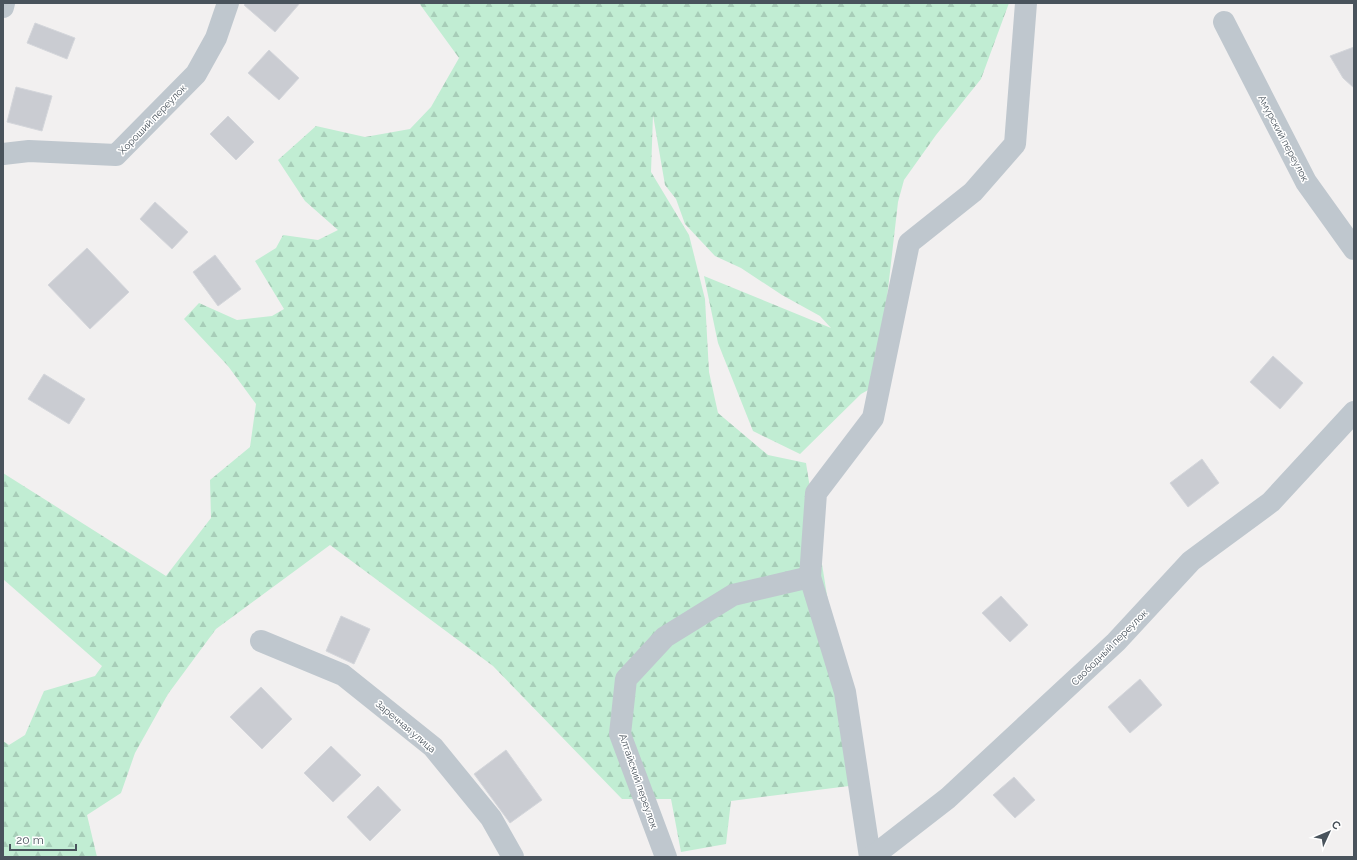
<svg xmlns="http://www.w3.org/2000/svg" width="1357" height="860" font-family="Raleway,sans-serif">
  <defs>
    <pattern id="forest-firs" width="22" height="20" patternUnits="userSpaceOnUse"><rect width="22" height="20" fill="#c1edd3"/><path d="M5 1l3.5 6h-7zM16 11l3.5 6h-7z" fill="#a7cdb8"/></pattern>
  </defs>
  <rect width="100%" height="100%" fill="#f2f0f0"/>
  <polygon fill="url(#forest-firs)" points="419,3 1009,3 981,79 936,135 904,180 898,202 877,385 861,394 800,454 753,431 718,343 704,276 831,328 820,316 782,295 741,268 715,256 685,224 676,199 665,185 653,115 651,172 689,235 705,299 709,372 718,413 768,455 806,463 857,785 731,801 726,844 681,852 671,799 622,799 493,666 330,545 216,629 168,694 135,753 121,793 87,815 97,857 3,857 3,741 9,745 25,735 44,691 95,676 102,666 3,579 3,473 166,576 211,518 210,480 250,447 256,404 228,366 184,319 199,303 237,320 272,316 284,309 255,261 276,248 283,235 318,240 338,230 305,201 278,160 316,126 365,137 410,129 431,107 459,58"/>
  <g fill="#caccd2" stroke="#d4d6db">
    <polygon points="246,3 300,3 275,32 244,5"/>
    <polygon points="35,23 75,38 67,59 27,43"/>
    <polygon points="1354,47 1354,88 1343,78 1330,56"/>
    <polygon points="269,50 299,78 279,100 248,73"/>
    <polygon points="16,87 52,96 42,131 7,122"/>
    <polygon points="228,116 254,142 236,160 210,134"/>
    <polygon points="155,202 188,232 172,249 140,219"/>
    <polygon points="87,248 129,292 90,329 48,285"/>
    <polygon points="215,255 241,289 218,306 193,272"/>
    <polygon points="1273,356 1303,383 1280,409 1250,382"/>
    <polygon points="44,374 85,399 69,424 28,399"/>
    <polygon points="1202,459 1219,483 1188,507 1170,483"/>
    <polygon points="1001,596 1028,625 1010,642 982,613"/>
    <polygon points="341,616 370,629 354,664 326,651"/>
    <polygon points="1140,679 1162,705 1130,733 1108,707"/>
    <polygon points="261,687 292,719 262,749 230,717"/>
    <polygon points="331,746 361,775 333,802 304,773"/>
    <polygon points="506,750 542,800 510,823 474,774"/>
    <polygon points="1014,777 1035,800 1015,818 993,795"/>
    <polygon points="378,786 401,810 370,841 347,817"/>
  </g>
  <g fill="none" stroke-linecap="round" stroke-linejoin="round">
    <g stroke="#bfc7ce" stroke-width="22">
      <polyline points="3,7 4,3"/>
      <polyline points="1224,22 1306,182 1354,249"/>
      <polyline points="3,154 29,151 116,155 196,74 216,38 228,3"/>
      <polyline points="261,641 343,675 433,747 491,818 513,857"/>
      <polyline points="666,857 620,734 626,679 665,637 733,595 810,577"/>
      <polyline points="870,857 845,692 810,577 816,493 873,418 909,243 973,192 1015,144 1026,3"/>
      <polyline points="872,857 948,798 1116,642 1191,561 1271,502 1354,412"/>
    </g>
  </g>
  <g text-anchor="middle" stroke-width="3" stroke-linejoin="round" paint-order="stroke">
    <g font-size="10" fill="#49535c" stroke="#fff">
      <text transform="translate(152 119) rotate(-46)" y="4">Хороший переулок</text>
      <text transform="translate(1284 138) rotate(62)" y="4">Амурский переулок</text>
      <text transform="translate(1109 647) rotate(-45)" y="4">Свободный переулок</text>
      <text transform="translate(406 726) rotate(40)" y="4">Заречная улица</text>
      <text transform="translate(639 781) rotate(71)" y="4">Алтайский переулок</text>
    </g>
  </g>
  <rect width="1357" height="860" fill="none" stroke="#49535c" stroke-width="8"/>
  <g transform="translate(1329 832) rotate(46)" stroke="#ffffff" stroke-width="3" paint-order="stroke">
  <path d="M0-3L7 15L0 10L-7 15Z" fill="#49535c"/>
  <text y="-6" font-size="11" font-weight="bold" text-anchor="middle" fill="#49535c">С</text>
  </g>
  <path d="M10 844v6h66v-6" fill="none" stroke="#49535c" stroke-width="2"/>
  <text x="16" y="844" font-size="12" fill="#49535c" stroke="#ffffff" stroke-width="3" paint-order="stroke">20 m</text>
</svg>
